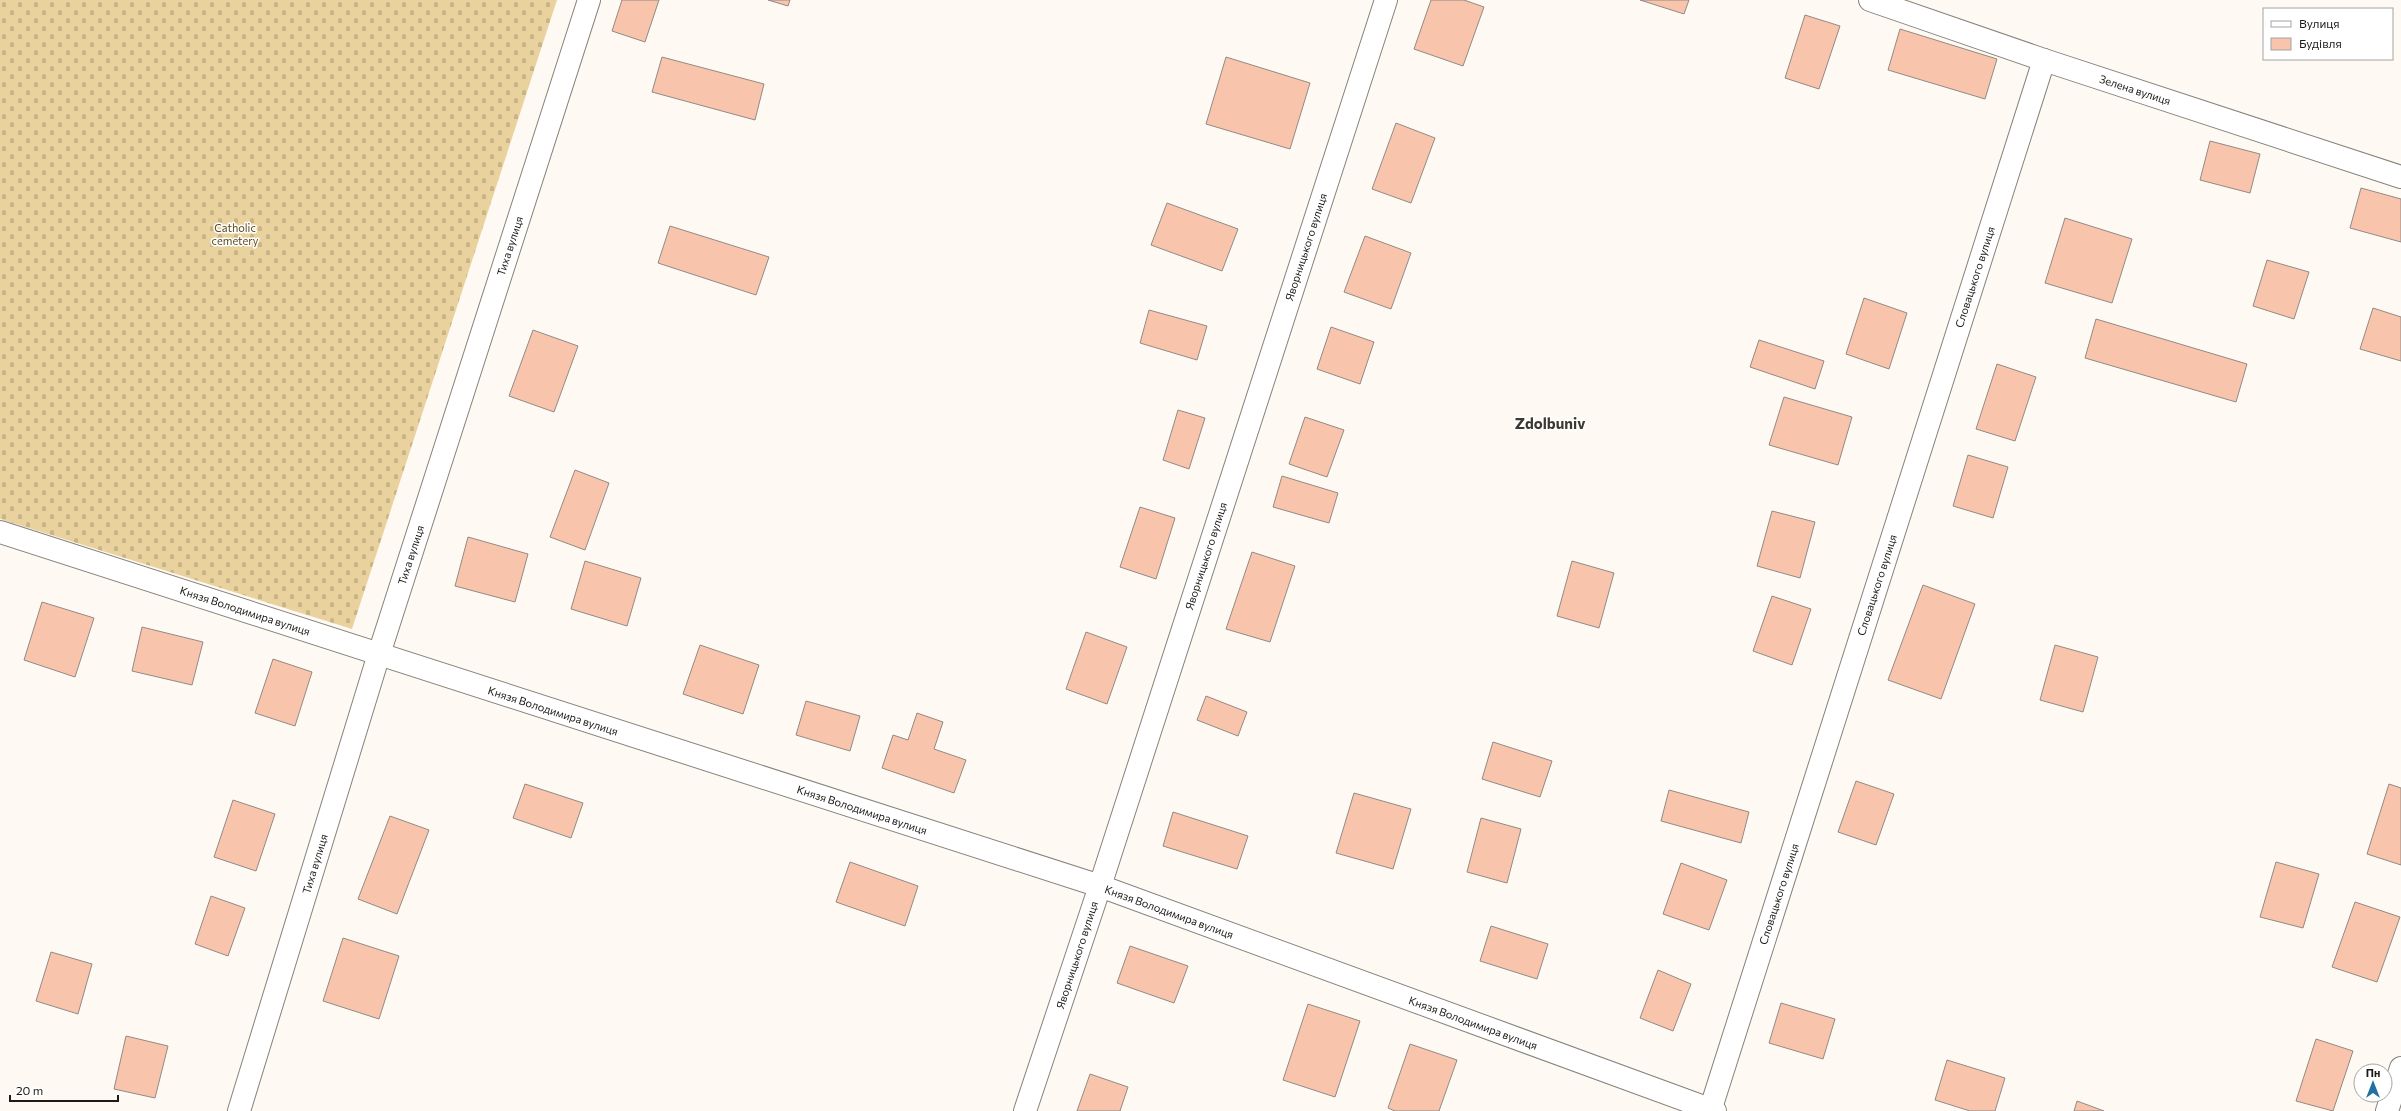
<svg xmlns="http://www.w3.org/2000/svg" width="2401" height="1111" font-family="Commissioner,sans-serif">
  <defs>
    <pattern id="cemetery-stones" width="16" height="16" patternUnits="userSpaceOnUse"><rect width="16" height="16" fill="#ead29e"/><path d="M2 7V4a2 2 0 0 1 4 0v3zM10 15v-3a2 2 0 0 1 4 0v3z" fill="#c8b487"/></pattern>
  </defs>
  <rect width="100%" height="100%" fill="#fefaf3"/>
  <polygon fill="url(#cemetery-stones)" points="0,0 557,0 352,629 0,519"/>
  <g fill="#f8c4ab" stroke="#928a86">
    <polygon points="622,0 659,0 645,42 612,31"/>
    <polygon points="768,0 790,0 788,6"/>
    <polygon points="1431,0 1464,0 1484,7 1463,66 1414,49"/>
    <polygon points="1640,0 1689,0 1684,14"/>
    <polygon points="1805,15 1840,26 1819,89 1785,78"/>
    <polygon points="1900,29 1997,59 1985,99 1888,70"/>
    <polygon points="662,57 764,84 755,120 652,92"/>
    <polygon points="1226,57 1310,83 1290,149 1206,124"/>
    <polygon points="1396,123 1435,138 1411,203 1372,189"/>
    <polygon points="2210,141 2260,154 2250,193 2200,180"/>
    <polygon points="2361,188 2401,199 2401,242 2350,228"/>
    <polygon points="1167,203 1238,229 1222,271 1151,245"/>
    <polygon points="2065,218 2132,239 2112,303 2045,283"/>
    <polygon points="670,226 769,257 756,295 658,263"/>
    <polygon points="1365,236 1411,253 1391,309 1344,292"/>
    <polygon points="2267,260 2309,272 2294,319 2253,306"/>
    <polygon points="1864,298 1907,313 1889,369 1846,354"/>
    <polygon points="2373,308 2401,317 2401,361 2360,349"/>
    <polygon points="1149,310 1207,326 1197,360 1140,343"/>
    <polygon points="2096,319 2247,364 2236,402 2085,358"/>
    <polygon points="1331,327 1374,342 1360,384 1317,369"/>
    <polygon points="533,330 578,346 554,412 509,396"/>
    <polygon points="1759,340 1824,361 1815,389 1750,367"/>
    <polygon points="1997,364 2036,377 2015,441 1976,429"/>
    <polygon points="1784,397 1852,417 1838,465 1769,445"/>
    <polygon points="1178,410 1205,418 1189,469 1163,460"/>
    <polygon points="1305,417 1344,430 1327,477 1289,464"/>
    <polygon points="1968,455 2008,467 1993,518 1953,506"/>
    <polygon points="575,470 609,483 585,550 550,537"/>
    <polygon points="1282,476 1338,493 1329,523 1273,507"/>
    <polygon points="1140,507 1175,518 1156,579 1120,567"/>
    <polygon points="1772,511 1815,522 1800,578 1757,566"/>
    <polygon points="468,537 528,554 515,602 455,586"/>
    <polygon points="1252,552 1295,566 1270,642 1226,629"/>
    <polygon points="585,561 641,578 627,626 571,609"/>
    <polygon points="1572,561 1614,573 1599,628 1557,616"/>
    <polygon points="1923,585 1975,604 1941,699 1888,680"/>
    <polygon points="1772,596 1811,609 1792,665 1753,651"/>
    <polygon points="42,602 94,618 75,677 24,660"/>
    <polygon points="142,627 203,642 192,685 132,671"/>
    <polygon points="1086,632 1127,647 1107,704 1066,689"/>
    <polygon points="700,645 759,665 743,714 683,694"/>
    <polygon points="2055,645 2098,657 2083,712 2040,700"/>
    <polygon points="273,659 312,672 295,726 255,713"/>
    <polygon points="1206,696 1247,712 1238,736 1197,720"/>
    <polygon points="806,701 860,716 850,751 796,735"/>
    <polygon points="917,713 943,722 934,749 966,760 954,793 882,768 893,735 908,740"/>
    <polygon points="1493,742 1552,761 1540,797 1482,779"/>
    <polygon points="1856,781 1894,794 1876,845 1838,832"/>
    <polygon points="525,784 583,803 571,838 513,818"/>
    <polygon points="2389,784 2401,788 2401,865 2367,854"/>
    <polygon points="1669,790 1749,812 1741,843 1661,821"/>
    <polygon points="1354,793 1411,809 1393,869 1336,853"/>
    <polygon points="233,800 275,814 256,871 214,857"/>
    <polygon points="1173,812 1248,836 1237,869 1163,846"/>
    <polygon points="390,816 429,830 397,914 358,899"/>
    <polygon points="1481,818 1521,829 1507,883 1467,872"/>
    <polygon points="850,862 918,886 905,926 836,902"/>
    <polygon points="2276,862 2319,874 2303,928 2260,917"/>
    <polygon points="1681,863 1727,880 1709,930 1663,914"/>
    <polygon points="211,896 245,908 228,956 195,944"/>
    <polygon points="2355,902 2400,917 2377,982 2332,967"/>
    <polygon points="1491,926 1548,944 1537,979 1480,961"/>
    <polygon points="343,938 399,956 379,1019 323,1001"/>
    <polygon points="1130,946 1188,966 1174,1003 1117,983"/>
    <polygon points="51,952 92,964 78,1014 36,1001"/>
    <polygon points="1658,970 1691,984 1673,1031 1640,1018"/>
    <polygon points="1781,1003 1835,1019 1823,1059 1769,1043"/>
    <polygon points="1308,1004 1360,1021 1335,1097 1283,1080"/>
    <polygon points="126,1036 168,1046 155,1098 114,1089"/>
    <polygon points="2316,1039 2353,1051 2333,1111 2296,1101"/>
    <polygon points="1410,1044 1457,1060 1439,1111 1395,1111 1388,1108"/>
    <polygon points="1947,1060 2005,1078 1995,1111 1970,1111 1935,1100"/>
    <polygon points="1090,1074 1128,1087 1120,1111 1077,1111"/>
    <polygon points="2077,1101 2104,1111 2074,1111"/>
  </g>
  <g fill="none" stroke-linecap="round" stroke-linejoin="round">
    <defs>
      <g id="street">
        <polyline points="1870,0 2044,60 2401,177"/>
        <polyline points="0,532 1100,886 1715,1111"/>
        <polyline points="239,1111 379,654 589,0"/>
        <polyline points="1025,1111 1100,886 1386,0"/>
        <polyline points="1710,1111 2044,60"/>
        <polyline points="2387,1111 2401,1068"/>
      </g>
    </defs>
    <use href="#street" stroke="#86837c" stroke-width="24"/>
    <use href="#street" stroke="#fff" stroke-width="22"/>
  </g>
  <g text-anchor="middle" stroke-width="3" stroke-linejoin="round" paint-order="stroke">
    <g font-size="11" fill="#1c1b18" stroke="#fff">
      <text transform="translate(2135 90) rotate(18)" y="4">Зелена вулиця</text>
      <text transform="translate(510 246) rotate(-72)" y="4">Тиха вулиця</text>
      <text transform="translate(1306 247) rotate(-72)" y="4">Яворницького вулиця</text>
      <text transform="translate(1975 277) rotate(-72)" y="4">Словацького вулиця</text>
      <text transform="translate(411 555) rotate(-72)" y="4">Тиха вулиця</text>
      <text transform="translate(1206 556) rotate(-72)" y="4">Яворницького вулиця</text>
      <text transform="translate(1877 585) rotate(-72)" y="4">Словацького вулиця</text>
      <text transform="translate(245 611) rotate(18)" y="4">Князя Володимира вулиця</text>
      <text transform="translate(553 711) rotate(18)" y="4">Князя Володимира вулиця</text>
      <text transform="translate(862 810) rotate(18)" y="4">Князя Володимира вулиця</text>
      <text transform="translate(315 864) rotate(-73)" y="4">Тиха вулиця</text>
      <text transform="translate(1779 894) rotate(-72)" y="4">Словацького вулиця</text>
      <text transform="translate(1169 912) rotate(20)" y="4">Князя Володимира вулиця</text>
      <text transform="translate(1077 955) rotate(-72)" y="4">Яворницького вулиця</text>
      <text transform="translate(1473 1023) rotate(20)" y="4">Князя Володимира вулиця</text>
    </g>
    <g font-size="11" fill="#5a4515" stroke="#fff">
      <text x="235" y="232">Catholic<tspan x="235" dy="13">cemetery</tspan></text>
    </g>
    <g font-size="15" font-weight="bold" fill="#3c3933" stroke="#fff">
      <text x="1550" y="429">Zdolbuniv</text>
    </g>
  </g>
  <rect x="2263" y="8" width="130" height="52" fill="#ffffff" stroke="#a4a4a3"/>
  <rect x="2271" y="21" width="20" height="6" fill="#ffffff" stroke="#a4a4a3"/>
  <text x="2299" y="28" font-size="12" fill="#1c1b18">Вулиця</text>
  <rect x="2271" y="38" width="20" height="12" fill="#f8c4ab" stroke="#a4a4a3"/>
  <text x="2299" y="48" font-size="12" fill="#1c1b18">Будівля</text>
  <g transform="translate(2373 1083)"><circle r="19" fill="#ffffff" stroke="#a4a4a3"/>
  <path d="M0-3L7 15L0 10L-7 15Z" fill="#2370a3"/>
  <text y="-6" font-size="11" font-weight="bold" text-anchor="middle" fill="#1c1b18">Пн</text>
  </g>
  <path d="M10 1095v6h108v-6" fill="none" stroke="#1c1b18" stroke-width="2"/>
  <text x="16" y="1095" font-size="12" fill="#1c1b18" stroke="#ffffff" stroke-width="3" paint-order="stroke">20 m</text>
</svg>
